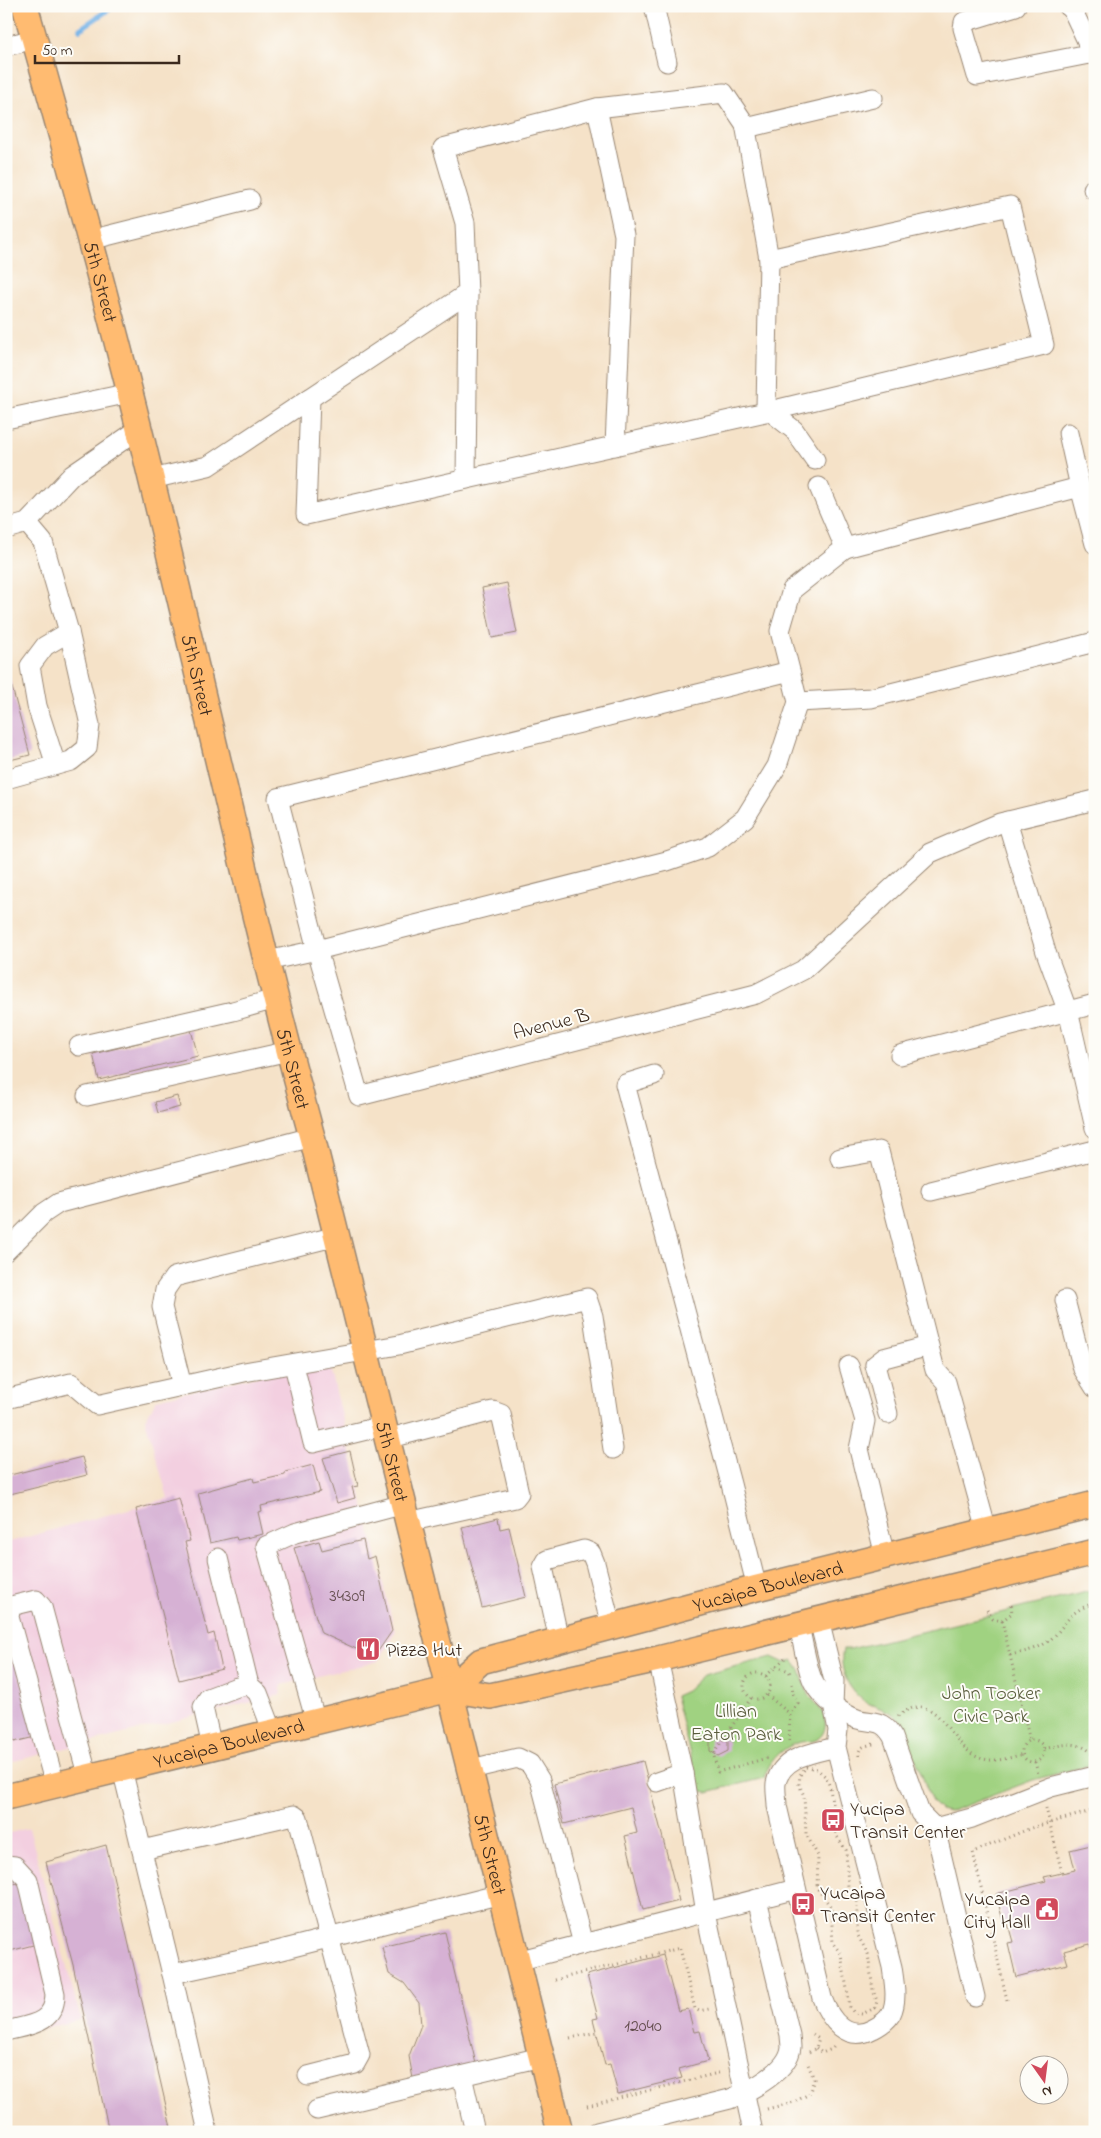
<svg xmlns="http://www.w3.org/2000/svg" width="1101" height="2138" font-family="'Indie Flower',sans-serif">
  <rect width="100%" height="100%" fill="#fdfcf7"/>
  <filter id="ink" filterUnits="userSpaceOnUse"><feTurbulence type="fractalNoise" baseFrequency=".02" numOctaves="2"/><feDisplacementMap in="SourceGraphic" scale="10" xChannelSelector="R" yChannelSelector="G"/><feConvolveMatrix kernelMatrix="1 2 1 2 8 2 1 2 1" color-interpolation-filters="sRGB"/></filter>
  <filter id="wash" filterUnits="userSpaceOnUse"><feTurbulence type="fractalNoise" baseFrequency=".0096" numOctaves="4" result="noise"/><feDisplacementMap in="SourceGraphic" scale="20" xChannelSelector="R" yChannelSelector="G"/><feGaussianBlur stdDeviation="1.12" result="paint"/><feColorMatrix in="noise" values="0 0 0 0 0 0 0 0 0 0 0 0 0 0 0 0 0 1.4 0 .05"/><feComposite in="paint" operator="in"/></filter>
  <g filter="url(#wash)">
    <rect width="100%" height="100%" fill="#f5e2c8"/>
    <g fill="#f3cfe0">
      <polygon points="330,1367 395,1632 379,1661 282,1685 280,1695 6,1763 6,1543 168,1498 145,1419 157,1399 262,1375"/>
      <polygon points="29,1828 81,2020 6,2036 6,1834"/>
    </g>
    <g fill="#a0d281" stroke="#6e7e50">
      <path d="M1095,1590V1761L1090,1765L1033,1780L949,1812L940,1810L932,1802L902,1723C893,1712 884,1710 872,1705C850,1696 838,1671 843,1649H850Z"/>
      <path d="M772,1657L785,1663L793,1660C803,1669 802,1684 809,1694C814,1702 821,1708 824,1716C827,1725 825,1735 816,1740C812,1742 806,1741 801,1742C783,1746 769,1761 764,1778L707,1792L701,1791L698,1785L675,1696L686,1691L703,1675Z"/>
    </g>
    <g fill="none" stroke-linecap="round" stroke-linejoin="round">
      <polyline stroke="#74b3e7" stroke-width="5.5" points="80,29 114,6"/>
    </g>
    <g id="blocks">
      <g fill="#d6b1d4">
        <polygon points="507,583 517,633 492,638 482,588"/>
        <polygon points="6,676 9,676 30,755 6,761"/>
        <polygon points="191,1030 198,1056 99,1080 93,1054"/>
        <polygon points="177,1096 180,1107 158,1113 155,1102"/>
        <polygon points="350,1451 358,1486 352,1487 355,1498 337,1503 323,1458"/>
        <polygon points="82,1457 87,1475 6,1495 6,1476"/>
        <polygon points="313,1465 320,1492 261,1506 262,1511 258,1512 263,1534 237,1540 236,1537 210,1543 198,1493 253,1478 254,1482 285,1475 286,1472"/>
        <polygon points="179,1498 190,1541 185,1542 208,1635 214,1633 222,1669 179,1680 136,1509"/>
        <polygon points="498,1518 500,1529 509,1527 526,1597 482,1608 462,1527"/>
        <polygon points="363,1540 367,1559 375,1556 392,1631 374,1657 321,1633 294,1548 319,1541 322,1550"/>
        <polygon points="16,1663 35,1737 14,1742 6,1713 6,1668 9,1667 8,1665"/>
        <polygon points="719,1736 728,1741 728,1751 718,1756 710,1751 710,1740"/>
        <polygon points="643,1761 679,1901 643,1910 625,1836 637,1833 631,1807 564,1824 554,1784"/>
        <polygon points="1095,1844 1095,1950 1092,1951 1090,1944 1064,1951 1068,1964 1016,1977 1008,1943 1013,1942 1008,1924 1004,1925 996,1894 1046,1881 1044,1877 1075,1870 1070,1850"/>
        <polygon points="106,1845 172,2132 109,2132 73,1965 46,1862"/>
        <polygon points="12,1877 14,1884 21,1882 37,1944 6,1952 6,1879"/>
        <polygon points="445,1932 476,2064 413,2079 409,2056 421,2025 419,2003 404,1983 389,1974 382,1947"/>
        <polygon points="663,1955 678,2011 688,2009 694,2032 700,2031 708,2061 679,2069 682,2078 618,2094 610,2064 605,2065 593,2019 598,2018 587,1975"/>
      </g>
    </g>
  </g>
  <g filter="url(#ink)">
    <use href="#blocks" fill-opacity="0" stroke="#988673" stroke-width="1"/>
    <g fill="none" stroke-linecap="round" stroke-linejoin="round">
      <defs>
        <g id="minor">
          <polyline points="654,6 667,62"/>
          <polyline points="1016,6 964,22 963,28 977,76 1089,54 1095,55"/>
          <polyline points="1068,6 1072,9 1087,41 1089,54"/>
          <polyline points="6,46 35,39"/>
          <polyline points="597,108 624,235 615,446"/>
          <polyline points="746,128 873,98"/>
          <polyline points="1093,189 1095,189"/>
          <polyline points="90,240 250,200"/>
          <polyline points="310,398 306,515 770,411 1044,345 1010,206 769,259"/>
          <polyline points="6,419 130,393"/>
          <polyline points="1068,433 1080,487"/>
          <polyline points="152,479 208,466 468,293 465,223 443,148 597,108 724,93 745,124 769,259 766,408 794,430 815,460"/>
          <polyline points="466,479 468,293"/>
          <polyline points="6,529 27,523 72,475 139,429"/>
          <polyline points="845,548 1080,487 1095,544"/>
          <polyline points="790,671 278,798 317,950 359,1096 756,994 803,970 930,853 1000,823 1095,800"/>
          <polyline points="798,702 871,698 1095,642"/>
          <polyline points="56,765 37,706 30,666 45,646 69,632"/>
          <polyline points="6,779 71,761 87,748 90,725 69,632 43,542 27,523"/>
          <polyline points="1007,821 1046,952 1069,1015 1095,1128"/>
          <polyline points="267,961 317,950 667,861 708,847 745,818 777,766 798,702 780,631 792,590 845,548 819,487"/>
          <polyline points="79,1046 233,1011 275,999"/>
          <polyline points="900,1055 1095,1004"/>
          <polyline points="654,1075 625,1084 731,1484 757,1588"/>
          <polyline points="87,1096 289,1051"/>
          <polyline points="840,1158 879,1151 935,1370 946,1382 987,1531"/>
          <polyline points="931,1191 1095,1150"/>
          <polyline points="6,1251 44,1213 59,1203 312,1137"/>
          <polyline points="1065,1300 1083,1369 1095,1388"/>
          <polyline points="294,1365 313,1443 383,1426"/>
          <polyline points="849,1366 865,1421 859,1449 885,1556"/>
          <polyline points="182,1386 162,1307 165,1290 174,1277 337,1236"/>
          <polyline points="6,1399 71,1383 97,1405 244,1372 399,1345 587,1298 593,1316 613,1449"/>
          <polyline points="888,1414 875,1365 884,1358 929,1346"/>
          <polyline points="387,1439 493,1411 501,1414 519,1493 515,1498 408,1522"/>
          <polyline points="218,1558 249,1685"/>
          <path d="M819,1620L834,1681L833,1705L838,1730L836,1747L892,1967C894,1982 898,2000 891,2014C887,2021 881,2025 873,2029C847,2043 830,2020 822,1998L777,1806C777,1799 775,1790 776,1783C782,1756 813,1753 836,1747"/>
          <path d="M799,1625C802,1639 808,1675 815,1685C822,1699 843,1714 857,1719C874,1724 882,1718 893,1737L920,1813L935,1828L975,1997"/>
          <polyline points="559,1640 543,1567 547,1560 584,1550 591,1553 595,1563 611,1626"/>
          <polyline points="316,1722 266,1546 295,1533 404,1504"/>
          <polyline points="212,1747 203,1707 208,1698 237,1687 249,1685 258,1693 273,1732"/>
          <polyline points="122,1769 172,1974 277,1951 501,1894"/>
          <polyline points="471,1769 518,1758 530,1764 540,1780 583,1944"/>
          <polyline points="683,1773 706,1913 753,2132"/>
          <polyline points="657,1782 683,1773 658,1659"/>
          <polyline points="55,1785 9,1617 11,1606 36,1600 42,1607 88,1778"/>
          <polyline points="935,1828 972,1818 1051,1787 1095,1776"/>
          <polyline points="142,1850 294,1815 298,1818 360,2055 355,2064 308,2076"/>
          <path d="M6,1865L15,1866L28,1880L55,1994C55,2024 30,2025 6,2031"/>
          <polyline points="517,1961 796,1889"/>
          <polyline points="172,1974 208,2132"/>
          <polyline points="462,2076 475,2132"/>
          <polyline points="317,2110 541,2057"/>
          <path d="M597,2132L730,2099C750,2091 789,2071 791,2047C791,2044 790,2039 790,2035L757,1899"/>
        </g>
        <g id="major">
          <path id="s1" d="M25,6C70,164 114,323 152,482C205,700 253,920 312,1137L560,2132"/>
          <path id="s2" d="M450,1689L481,1661L757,1588L1095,1504"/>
          <path id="s3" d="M6,1797L450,1689L490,1696L658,1659L1095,1552"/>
        </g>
      </defs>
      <use href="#minor" stroke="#988673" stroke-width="21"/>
      <use href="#major" stroke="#988673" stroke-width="28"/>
      <g stroke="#988673" stroke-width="3" stroke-dasharray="1 4" stroke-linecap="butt">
        <polyline points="987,1610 993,1619 1002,1621 1012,1613 1011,1604"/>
        <polyline points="1002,1621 1030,1741"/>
        <path d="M1010,1655C1023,1652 1036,1650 1047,1642C1067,1628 1064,1612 1095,1603"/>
        <polyline points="776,1666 789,1671 790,1673"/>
        <circle cx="757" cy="1686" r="13"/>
        <polyline points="766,1676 786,1657"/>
        <polyline points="767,1695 790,1714"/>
        <polyline points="751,1698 716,1750 714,1756 718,1772 767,1758"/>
        <path d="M898,1716C939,1684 948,1747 980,1758C995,1763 1009,1758 1023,1754"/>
        <circle cx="1033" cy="1751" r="11"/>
        <polyline points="789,1741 790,1714 798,1703 793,1694 792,1684"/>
        <path d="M1044,1749C1064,1744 1081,1739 1095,1757"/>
        <path d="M859,1756C858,1744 868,1747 875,1743"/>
        <polyline points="1035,1762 1038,1774"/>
        <polygon points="806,1767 817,1769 826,1777 830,1787 836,1835 846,1850 848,1887 857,1899 857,1934 868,1954 873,1990 877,2001 875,2008 862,2014 854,2013 850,2007 841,1954 833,1943 831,1907 817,1888 818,1856 806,1834 804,1796 799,1784 800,1775"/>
        <polyline points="1046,1808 1062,1873"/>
        <polyline points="555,1980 680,1948 695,2009 699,2011 709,2009"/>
        <polyline points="1007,2000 973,1852 1031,1828 1095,1810"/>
        <polyline points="570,2038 597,2032"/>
        <polyline points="816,2048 822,2053 832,2049 836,2044"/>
        <polyline points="809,2052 816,2048 819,2038 813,2034"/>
        <polyline points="587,2106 722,2072"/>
        <polyline points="767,2109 794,2102 809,2094 814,2079 807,2062"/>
      </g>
      <use href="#minor" stroke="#fff" stroke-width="19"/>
      <use href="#major" stroke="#ffbb71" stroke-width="25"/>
    </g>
  </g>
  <defs>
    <symbol id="restaurant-square" viewBox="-11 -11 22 22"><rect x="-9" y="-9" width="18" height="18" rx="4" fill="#d1495b" stroke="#fdfcf7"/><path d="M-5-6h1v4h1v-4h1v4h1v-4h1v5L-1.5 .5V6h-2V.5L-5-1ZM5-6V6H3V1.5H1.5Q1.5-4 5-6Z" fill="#fff"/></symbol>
    <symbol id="bus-square" viewBox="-11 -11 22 22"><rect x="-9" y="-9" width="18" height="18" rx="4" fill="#d1495b" stroke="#fdfcf7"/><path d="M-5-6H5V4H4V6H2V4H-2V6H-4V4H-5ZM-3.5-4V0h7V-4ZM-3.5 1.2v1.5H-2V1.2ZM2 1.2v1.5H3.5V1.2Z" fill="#fff"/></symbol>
    <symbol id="civic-square" viewBox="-11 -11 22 22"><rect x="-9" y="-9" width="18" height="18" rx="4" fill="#d1495b" stroke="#fdfcf7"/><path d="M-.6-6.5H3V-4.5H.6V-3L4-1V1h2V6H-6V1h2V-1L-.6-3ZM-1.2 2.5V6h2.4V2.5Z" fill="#fff"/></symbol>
  </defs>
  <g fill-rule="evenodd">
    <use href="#restaurant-square" x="354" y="1635" width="28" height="28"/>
    <use href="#bus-square" x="819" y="1806" width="28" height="28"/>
    <use href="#bus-square" x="789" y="1890" width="28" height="28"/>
    <use href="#civic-square" x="1033" y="1895" width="28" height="28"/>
  </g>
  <g text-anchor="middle" stroke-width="4" stroke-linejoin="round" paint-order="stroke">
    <g font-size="18" fill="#624c4c">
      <text x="347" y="1601">34309</text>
      <text x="643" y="2031">12040</text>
    </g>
    <g font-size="20" fill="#3b2a1e" stroke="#fdfcf7">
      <text dy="7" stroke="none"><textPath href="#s1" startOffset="286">5th Street</textPath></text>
      <text dy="7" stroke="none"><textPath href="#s1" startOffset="691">5th Street</textPath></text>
      <text transform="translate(551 1023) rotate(-14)" y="7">Avenue B</text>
      <text dy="7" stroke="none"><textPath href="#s1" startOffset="1096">5th Street</textPath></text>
      <text dy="7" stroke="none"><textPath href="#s1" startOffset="1501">5th Street</textPath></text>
      <text dy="7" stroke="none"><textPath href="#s2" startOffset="338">Yucaipa Boulevard</textPath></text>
      <text dy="7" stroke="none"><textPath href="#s3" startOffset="229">Yucaipa Boulevard</textPath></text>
      <text dy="7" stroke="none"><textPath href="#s1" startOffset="1906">5th Street</textPath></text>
    </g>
    <g font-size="20" fill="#3b2a1e" stroke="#fdfcf7" text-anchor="start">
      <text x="386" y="1656">Pizza Hut</text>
      <text x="850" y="1815">Yucipa<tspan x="850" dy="23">Transit Center</tspan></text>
      <text x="820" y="1899">Yucaipa<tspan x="820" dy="23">Transit Center</tspan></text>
      <text x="1030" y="1905" text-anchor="end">Yucaipa<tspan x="1030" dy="23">City Hall</tspan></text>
    </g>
    <g font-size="20" fill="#595c3c" stroke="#fdfcf7">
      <text x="991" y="1699">John Tooker<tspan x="991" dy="23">Civic Park</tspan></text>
      <text x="736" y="1717">Lillian<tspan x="736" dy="23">Eaton Park</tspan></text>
    </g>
  </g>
  <rect width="1101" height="2138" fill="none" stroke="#fdfcf7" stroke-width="25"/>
  <g transform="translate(1044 2080) rotate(166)"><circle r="24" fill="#fdfcf7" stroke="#afa8a0"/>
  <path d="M0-4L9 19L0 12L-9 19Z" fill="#d1495b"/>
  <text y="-8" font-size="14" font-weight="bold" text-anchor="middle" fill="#3b2a1e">N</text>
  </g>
  <path d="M35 55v8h144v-8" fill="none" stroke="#3b2a1e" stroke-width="2.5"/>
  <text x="42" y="55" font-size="15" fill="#3b2a1e" stroke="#fdfcf7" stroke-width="4" paint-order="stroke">50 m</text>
</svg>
